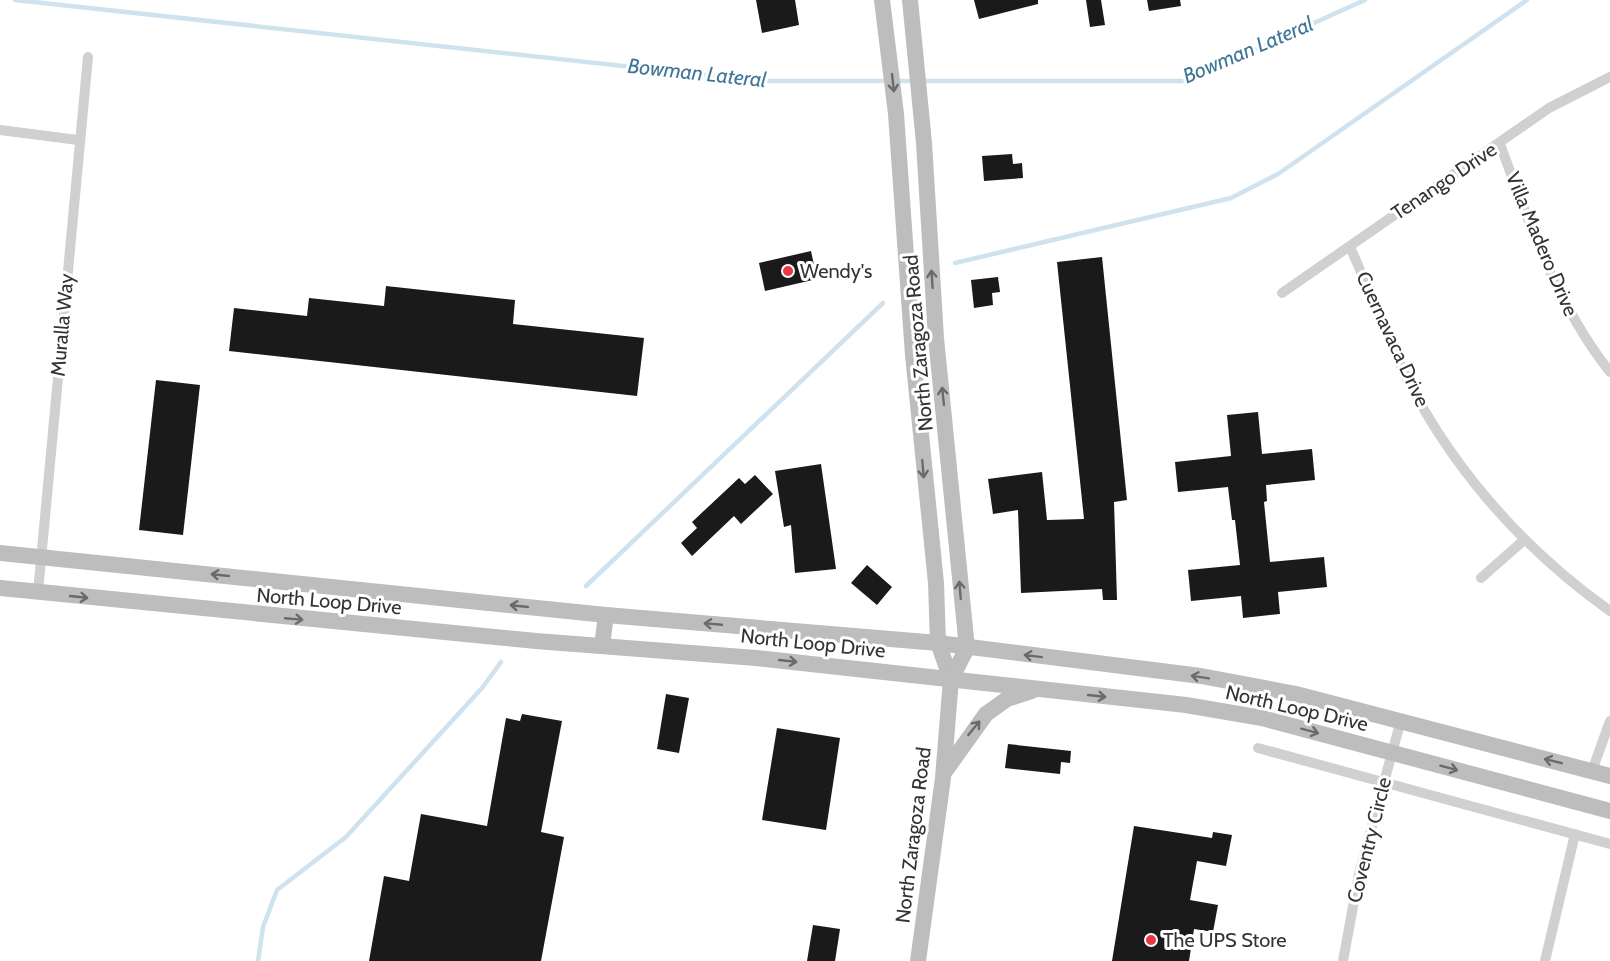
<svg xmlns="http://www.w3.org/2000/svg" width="1610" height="961" font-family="Cabin,sans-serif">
  <rect width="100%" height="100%" fill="#fff"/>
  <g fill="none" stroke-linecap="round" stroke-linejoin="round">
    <g stroke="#cfe2ee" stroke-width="4.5">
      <polyline points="15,0 762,81 914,81"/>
      <polyline points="922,81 1185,81 1365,0"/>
      <polyline points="955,263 1231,198 1278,174 1527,0"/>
      <polyline points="586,586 883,303"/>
      <polyline points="258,961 263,927 277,890 346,837 482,688 501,662"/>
    </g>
  </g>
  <g fill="#1a1a1a">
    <polygon points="756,0 795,0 799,25 762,33"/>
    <polygon points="974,0 1038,0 1038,4 979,19"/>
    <polygon points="1086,0 1101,0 1105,25 1090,27"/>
    <polygon points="1147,0 1180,0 1181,6 1149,11"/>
    <polygon points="1012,154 1013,164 1022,163 1023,178 984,181 982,156"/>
    <polygon points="811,251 817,279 765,291 759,263"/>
    <polygon points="1102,257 1127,500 1114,502 1117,600 1103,600 1102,589 1021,593 1018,510 993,514 988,479 1042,472 1047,520 1084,519 1057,262"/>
    <polygon points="998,277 1000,292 992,293 993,305 974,308 971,280"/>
    <polygon points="386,286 515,300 513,324 644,338 637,396 229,351 234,308 307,316 309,298 384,306"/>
    <polygon points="156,380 200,385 183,535 139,530"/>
    <polygon points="1258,412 1262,454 1312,449 1315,480 1266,485 1267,501 1264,502 1270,562 1324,557 1327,587 1278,592 1280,614 1243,618 1241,596 1191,601 1188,570 1240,565 1235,520 1232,520 1228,487 1178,492 1175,462 1231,456 1227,415"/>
    <polygon points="821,464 836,569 795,573 791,525 784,527 775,471"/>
    <polygon points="755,475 773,494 741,524 734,516 692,556 681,543 697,528 692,522 739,478 745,484"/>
    <polygon points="867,565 892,587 877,605 851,583"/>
    <polygon points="666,694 689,698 679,753 657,749"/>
    <polygon points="522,714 562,721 541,832 564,837 541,961 369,961 384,876 409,881 421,814 487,826 506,718 520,721"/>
    <polygon points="777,728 840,738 826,830 762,820"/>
    <polygon points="1008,744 1071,751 1070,763 1061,762 1060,774 1005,768"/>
    <polygon points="1134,826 1212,838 1213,832 1232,835 1226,866 1197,861 1190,900 1218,905 1213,932 1194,929 1189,961 1112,961"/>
    <polygon points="813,925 840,929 835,961 807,961"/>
  </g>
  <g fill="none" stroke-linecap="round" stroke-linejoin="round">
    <g stroke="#d0d0d0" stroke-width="10">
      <polyline points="0,130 78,140"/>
      <path d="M1500,144C1529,223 1557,305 1610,372"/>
      <path d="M1350,247C1367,284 1381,323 1398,360C1445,461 1519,546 1610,611"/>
      <polyline points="1282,293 1549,108 1610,77"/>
      <polyline points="1481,578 1524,540"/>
      <polyline points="38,592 88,57"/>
      <polyline points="1258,748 1610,844"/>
      <polyline points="1592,771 1610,721"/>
      <polyline points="1343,961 1359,874 1401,720"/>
      <polyline points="1545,961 1575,834"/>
    </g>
    <g stroke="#bdbdbd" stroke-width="16">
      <polyline points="882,0 896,114 913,355 936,583 938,643 951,679"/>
      <polyline points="910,0 924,143 936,338 967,648 951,679 943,778 918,961"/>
      <polyline points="0,553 606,615 938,643 1201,676 1296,694 1610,776"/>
      <polyline points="0,588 536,641 756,658 1186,705 1262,718 1610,811"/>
      <polyline points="602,646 606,615"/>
      <polyline points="946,770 986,714 1007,699 1032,691"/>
    </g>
  </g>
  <defs><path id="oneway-shaft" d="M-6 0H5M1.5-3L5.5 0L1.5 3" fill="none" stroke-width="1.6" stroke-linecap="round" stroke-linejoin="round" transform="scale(1.5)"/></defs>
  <g stroke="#6a6a6a">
    <use href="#oneway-shaft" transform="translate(893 83) rotate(84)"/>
    <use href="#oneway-shaft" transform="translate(932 279) rotate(-94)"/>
    <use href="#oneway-shaft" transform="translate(943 396) rotate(-96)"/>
    <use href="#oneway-shaft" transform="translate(923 469) rotate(85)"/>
    <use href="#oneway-shaft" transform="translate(220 575) rotate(-174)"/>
    <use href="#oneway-shaft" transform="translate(960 590) rotate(-95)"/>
    <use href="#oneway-shaft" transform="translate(79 597) rotate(6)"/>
    <use href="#oneway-shaft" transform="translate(519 606) rotate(-174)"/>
    <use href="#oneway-shaft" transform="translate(294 619) rotate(5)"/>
    <use href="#oneway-shaft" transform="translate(713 624) rotate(-175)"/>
    <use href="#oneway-shaft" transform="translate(1033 656) rotate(-173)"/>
    <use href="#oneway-shaft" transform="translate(788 661) rotate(6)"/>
    <use href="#oneway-shaft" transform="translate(1200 677) rotate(-171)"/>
    <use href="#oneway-shaft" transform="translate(1097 696) rotate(6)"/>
    <use href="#oneway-shaft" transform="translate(974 728) rotate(-51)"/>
    <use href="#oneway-shaft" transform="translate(1310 731) rotate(15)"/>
    <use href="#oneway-shaft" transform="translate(1553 761) rotate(-166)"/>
    <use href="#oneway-shaft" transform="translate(1449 768) rotate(15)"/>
  </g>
  <g fill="#e63946" stroke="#fff" stroke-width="2">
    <circle cx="788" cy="271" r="6"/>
    <circle cx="1151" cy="940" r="6"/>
  </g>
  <g text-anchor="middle" stroke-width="6" stroke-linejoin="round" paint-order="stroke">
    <g font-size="20" fill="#333" stroke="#fff">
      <text transform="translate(1444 181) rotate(-34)" y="7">Tenango Drive</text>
      <text transform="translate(1542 244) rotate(67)" y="7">Villa Madero Drive</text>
      <text transform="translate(62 325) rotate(-85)" y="7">Muralla Way</text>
      <text transform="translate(1393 339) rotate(65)" y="7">Cuernavaca Drive</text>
      <text transform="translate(918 343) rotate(-95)" y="7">North Zaragoza Road</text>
      <text transform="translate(329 601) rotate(5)" y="7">North Loop Drive</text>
      <text transform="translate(813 643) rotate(6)" y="7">North Loop Drive</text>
      <text transform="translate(1297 708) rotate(13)" y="7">North Loop Drive</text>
      <text transform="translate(913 835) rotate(-83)" y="7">North Zaragoza Road</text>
      <text transform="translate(1369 840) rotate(-76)" y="7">Coventry Circle</text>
    </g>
    <g font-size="20" fill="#333" stroke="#fff" text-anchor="start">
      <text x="800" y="278">Wendy's</text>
      <text x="1163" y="947">The UPS Store</text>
    </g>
    <g font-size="21" font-style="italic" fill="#3f7597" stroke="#fff">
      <text transform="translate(1248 50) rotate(-23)" y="7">Bowman Lateral</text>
      <text transform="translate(697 73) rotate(6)" y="7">Bowman Lateral</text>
    </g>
  </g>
</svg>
